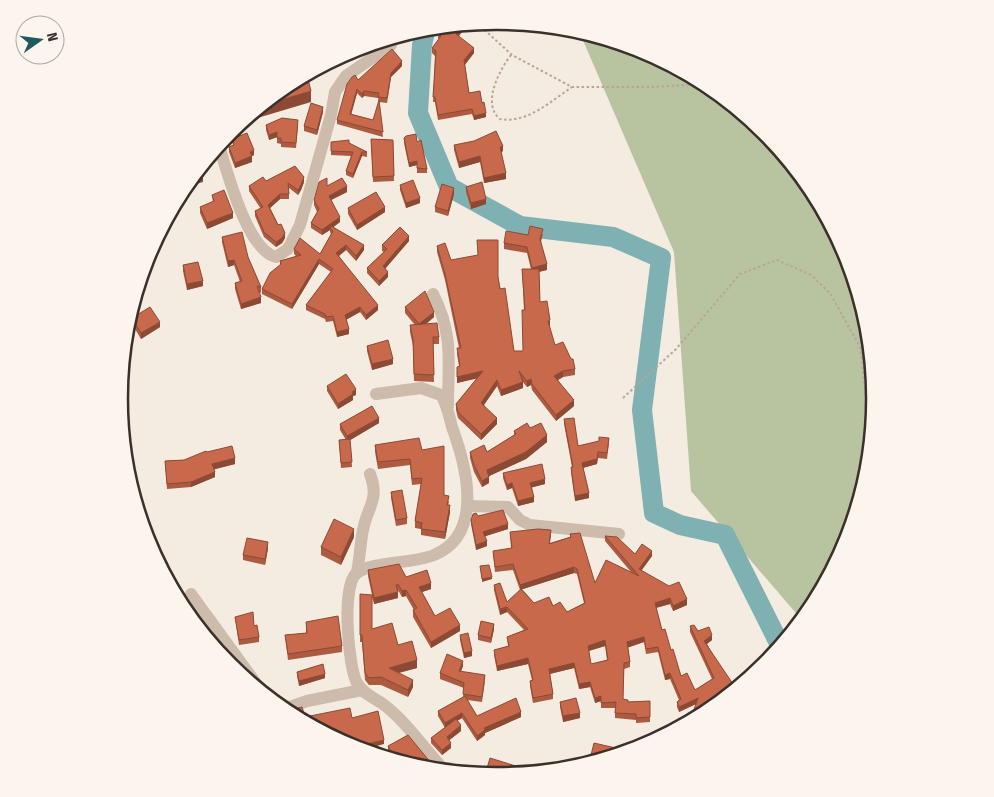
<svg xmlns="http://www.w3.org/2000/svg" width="994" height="797" font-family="'Fira Sans Condensed',sans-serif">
  <rect width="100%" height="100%" fill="#f4ebe1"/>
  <path fill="#b8c4a0" d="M579,31C600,37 621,42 641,50C684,67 729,99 763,131C773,140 781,153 790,163C882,276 900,442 831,571C822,588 814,605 801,619L691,491L674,252Z"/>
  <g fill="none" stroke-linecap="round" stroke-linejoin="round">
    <polyline stroke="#7fb0b2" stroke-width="20" points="426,28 422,45 418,113 449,187 520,226 613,237 661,258 642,410 654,513 680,525 725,535 780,645"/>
    <g stroke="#b9a596" stroke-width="2" stroke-dasharray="2.5 2.5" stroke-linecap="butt">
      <polyline points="477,23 512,55 572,87 651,87 705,84"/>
      <polyline points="399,39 405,34"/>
      <path d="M511,55C500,69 481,104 500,119C527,124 551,101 572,87"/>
      <polyline points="623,398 676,349 740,274 777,260 811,275 830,293 860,347 869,421 872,426"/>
    </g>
    <g stroke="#cdbbac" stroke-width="12">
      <path d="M219,146C228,173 247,250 276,257L288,249L300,225L331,115L335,92L346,76L391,45"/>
      <path d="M433,294C454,335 448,362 448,406"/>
      <path d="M376,394L421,388L441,395C447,404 449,416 452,427C466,465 485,534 434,555C413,564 373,561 357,573C341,584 348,667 357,683C362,693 374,698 383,704C407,722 424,749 445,771"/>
      <polyline points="467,506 508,507 520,520 530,525 619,534"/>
      <path d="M357,572C360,558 360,544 363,530C367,507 380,500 370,474"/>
      <polyline points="191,594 260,689"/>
      <polyline points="284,709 307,701 362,690"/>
    </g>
  </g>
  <g fill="#ac5a40" fill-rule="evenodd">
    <polygon points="466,24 466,27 459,36 474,53 465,65 469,93 482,103 486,117 474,120 472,114 438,120 435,102 433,102 435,56 432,53 432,48 439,39 438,38 438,33"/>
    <path d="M402,66L391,77L387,103L379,102L383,137L337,124V120L358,80ZM357,93L362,98L364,96L378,98L379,102L373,120L351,114Z"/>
    <polygon points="323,112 317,135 304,131 304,126"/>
    <polygon points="266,125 298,125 296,148 281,147 281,144 277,143 277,137 269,140 266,130"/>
    <polygon points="404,138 417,142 427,169 427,173 417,173 417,165 409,167 404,143"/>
    <polygon points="232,139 254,155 252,156 252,162 235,168 229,152 229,147 233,145"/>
    <polygon points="371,139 393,140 394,181 373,182"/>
    <polygon points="331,142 349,143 367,152 367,157 362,156 353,178 346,175 346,171 351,156 331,155"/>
    <polygon points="454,145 503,151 501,152 506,179 484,183 480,162 459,168 454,150"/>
    <polygon points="266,181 304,182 301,190 298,195 289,188 289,199 280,199 270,208 285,238 282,243 276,247 264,237 255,216 255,211 261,209 249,191 249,186"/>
    <polygon points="400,185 420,203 406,208 400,190"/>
    <polygon points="327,186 347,192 331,200 340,222 333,227 364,250 356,261 346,250 339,256 378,310 366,320 360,312 346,320 349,334 337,337 333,321 326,322 325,319 306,310 306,305 331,272 319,264 292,309 262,294 262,289 280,265 280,261 296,256 294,254 294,249 320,254 331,234 330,232 330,230 322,235 311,228 311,223 317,212 314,205 314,200"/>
    <polygon points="466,187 486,204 471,209 466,192"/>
    <polygon points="454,194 448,216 435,212 435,207"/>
    <polygon points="212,195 233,218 207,229 200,213 200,207 213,202"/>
    <polygon points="348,208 385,212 357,230 348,214"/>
    <polygon points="543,234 541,242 547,270 539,272 540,302 550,326 549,327 555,345 575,369 575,375 563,377 558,380 574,406 556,421 532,390 531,385 527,387 522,381 523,388 501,396 497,386 484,405 497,424 481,440 458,418 456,410 456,404 477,378 457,383 459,366 457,354 457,348 459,348 445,280 437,252 437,246 451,260 498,277 514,351 523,351 524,310 522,269 531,269 527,253 504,249 504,243 528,235"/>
    <polygon points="222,237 248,257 261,287 261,293 259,292 261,303 241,309 235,289 235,283 240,282 234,265 228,267 222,242"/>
    <polygon points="409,241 385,269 388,277 379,286 367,273 367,268 384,252 382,251 382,245"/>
    <polygon points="183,265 203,286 187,290 183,271"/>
    <polygon points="405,307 434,317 426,324 439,337 439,344 433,344 434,382 414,381 413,346 410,332 410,325 415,325 405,313"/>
    <polygon points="132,318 160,327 141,339 132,324"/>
    <polygon points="367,346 393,364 372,370 367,351"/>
    <polygon points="327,386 356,395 353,396 353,400 338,409 327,391"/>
    <polygon points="564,419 578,446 609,443 607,459 598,458 597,464 583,468 589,498 575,501 571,472 571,467 572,467 564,424"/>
    <polygon points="379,423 350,440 352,467 341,468 339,440 346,440 340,430 340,424"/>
    <polygon points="530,428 547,442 526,459 489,476 489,483 482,487 474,472 470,458 470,452 487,452 514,435 514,431"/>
    <polygon points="375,445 422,450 444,495 449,502 448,505 450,512 445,539 421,535 421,529 415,528 415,521 421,484 412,485 410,465 378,469 375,452"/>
    <polygon points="184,460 235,464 214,469 215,477 191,487 167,489 165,461"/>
    <polygon points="503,473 545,484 532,487 534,502 518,506 512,488 507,490 503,478"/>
    <polygon points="391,492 407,518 407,524 396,526 391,498"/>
    <polygon points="478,516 508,529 485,536 487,546 476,550 471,524 471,520"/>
    <path d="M510,532L551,535L550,543L570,537V534L595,583L631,572L605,541V536L635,554L652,556L641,570L687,605L673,611L670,604L656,608L662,630L681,676L695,690L712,679L690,632V626L712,640L707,644L733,689L696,704L679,712L677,707V702L679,700L670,679L665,680L658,652L646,654L644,642L628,647L630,662V667L624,669L623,699L628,702L650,701V722L636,723V720L615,718V708H601V701L595,703L590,687L579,689L574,668L550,674L553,694V699L533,703L530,686V681L532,680L528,664L497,671L494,655V650L508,646L507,637L524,630L507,612L500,615L494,590V585L507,602L520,590L513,570L495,572L493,551L511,548ZM574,573L577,574L584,603L567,612L553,606L534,603L522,589ZM605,646L607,660L591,664L589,651Z"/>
    <polygon points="354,537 341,565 321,555 321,547"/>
    <polygon points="268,548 265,565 243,560 243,555"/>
    <polygon points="368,570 406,577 431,589 422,592 435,616 460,631 431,648 413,617 413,610 414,610 406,596 402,597 398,590 398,598 374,604 372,597 372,629 398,645 417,668 399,673 413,687 408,697 381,685 369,685 365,680 362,642 360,642 360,594 372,595 368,576"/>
    <polygon points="235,617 254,626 259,637 259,642 239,645"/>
    <polygon points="306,622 342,646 342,652 288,660 285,635 306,633"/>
    <polygon points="494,629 491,643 478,640 478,635"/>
    <polygon points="460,635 472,656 464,658 460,640"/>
    <polygon points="463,666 461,671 485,681 482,702 467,700 477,716 521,717 485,733 485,735 477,741 462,718 457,721 461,731 449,740 451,748 442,755 431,743 431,738 445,728 438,716 438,711 463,697 464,688 440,679 440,673"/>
    <polygon points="297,672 325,678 299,686 297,676"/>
    <polygon points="560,702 580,718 563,722 560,707"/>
    <polygon points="388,746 431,767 423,768 405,763 404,762 403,762 389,758 391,756 388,751"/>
    <polygon points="620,749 633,749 595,761 591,760 591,755"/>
  </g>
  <g fill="#8c4a34">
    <polygon points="466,24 466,27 456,39 456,34 464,25"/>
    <polygon points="474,48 474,53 464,65 464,60"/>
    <polygon points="402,61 402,66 391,77 387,103 391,73"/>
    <polygon points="357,89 357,93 350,119 350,114"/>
    <polygon points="311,91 311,102 241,123 261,106"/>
    <polygon points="364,91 364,96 362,98 362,94"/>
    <polygon points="323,107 323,112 317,135 317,130"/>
    <polygon points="486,113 486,117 474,120 474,116"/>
    <polygon points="277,132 277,137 269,140 269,135"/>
    <polygon points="503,146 503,151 500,153 500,147"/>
    <polygon points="254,150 254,155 250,157 250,152"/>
    <polygon points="362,152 362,156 353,178 353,174"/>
    <polygon points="252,156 252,162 235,168 235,163"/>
    <polygon points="480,156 480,162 459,168 459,162"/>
    <polygon points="417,161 417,165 409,167 409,163"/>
    <polygon points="506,173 506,179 484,183 484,178"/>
    <polygon points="203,177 203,182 186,187 186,185 190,180"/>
    <polygon points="304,177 304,182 301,190 298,195 298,190"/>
    <polygon points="347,186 347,192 329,201 329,196"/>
    <polygon points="454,188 454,194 448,216 448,211"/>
    <polygon points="280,194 280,199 268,210 268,205"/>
    <polygon points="420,198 420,203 406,208 406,203"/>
    <polygon points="486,199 486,204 471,209 471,203"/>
    <polygon points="385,207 385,212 357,230 357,225"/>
    <polygon points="233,213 233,218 207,229 207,223"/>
    <polygon points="340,217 340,222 331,229 330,228 330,230 322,235 322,230"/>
    <polygon points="285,233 285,238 282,243 276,247 276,242"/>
    <polygon points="409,236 409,241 383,271 383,266"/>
    <polygon points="346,245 346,250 336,258 336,253"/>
    <polygon points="364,245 364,250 356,261 356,256"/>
    <polygon points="319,259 319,264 292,309 292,304"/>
    <polygon points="234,260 234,265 228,267 228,261"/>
    <polygon points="547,264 547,270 532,273 532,268"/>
    <polygon points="388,272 388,277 379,286 379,281"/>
    <polygon points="203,281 203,286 187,290 187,284"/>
    <polygon points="261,297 261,303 241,309 241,304"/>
    <polygon points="378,305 378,310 366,320 366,315"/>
    <polygon points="360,307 360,312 345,320 345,315"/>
    <polygon points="434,312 434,317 419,330 419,324"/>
    <polygon points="550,320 550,326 548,327 548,321"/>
    <polygon points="160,322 160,327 141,339 141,333"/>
    <polygon points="349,329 349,334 337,337 337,332"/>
    <polygon points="393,359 393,364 372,370 372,364"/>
    <polygon points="483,371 483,377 457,383 457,377"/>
    <polygon points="563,371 563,377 554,382 554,376"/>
    <polygon points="531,379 531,385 527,387 527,381"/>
    <polygon points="497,380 497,386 481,409 481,403"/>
    <polygon points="523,382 523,388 501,396 501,390"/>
    <polygon points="356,389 356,395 353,396 353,400 338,409 338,404 352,392"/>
    <polygon points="574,400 574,406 556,421 556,415"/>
    <polygon points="379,418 379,423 347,442 347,436"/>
    <polygon points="497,418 497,424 481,440 481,434"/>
    <polygon points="547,435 547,442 526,459 487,477 487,470"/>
    <polygon points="598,452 597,464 582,468 582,463"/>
    <polygon points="235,458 235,464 212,470 212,464"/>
    <polygon points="215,472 215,477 191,487 191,482"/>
    <polygon points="489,477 489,483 482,487 482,481"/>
    <polygon points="545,479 545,484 530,488 530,483"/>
    <polygon points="512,483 512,488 507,490 507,485"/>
    <polygon points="589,493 589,498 575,501 575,496"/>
    <polygon points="534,497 534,502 518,506 518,501"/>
    <polygon points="450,505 450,512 445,539 445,532"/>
    <polygon points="508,524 508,529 483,537 483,532"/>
    <polygon points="354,529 354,537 341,565 341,557"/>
    <polygon points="487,541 487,546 476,550 476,545"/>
    <polygon points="268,542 268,548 265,565 265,559"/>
    <polygon points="652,551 652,556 639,574 639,569"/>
    <polygon points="574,567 574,573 520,590 520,585"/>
    <polygon points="492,577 492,579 482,582 482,579"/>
    <polygon points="431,583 431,589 419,593 419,587"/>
    <polygon points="181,588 181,593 177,596 175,592"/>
    <polygon points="406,590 406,596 402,597 402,591"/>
    <polygon points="398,592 398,598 374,604 374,598"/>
    <polygon points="670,598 670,604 655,608 655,603"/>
    <polygon points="687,599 687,605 673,611 673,606"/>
    <polygon points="507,607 507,612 500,615 500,609"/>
    <polygon points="494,624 494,629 491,643 491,638"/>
    <polygon points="460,625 460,631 431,648 431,642"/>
    <polygon points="712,635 712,640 704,646 704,641"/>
    <polygon points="644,637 644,642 627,648 627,642"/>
    <polygon points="605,640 605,646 588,651 588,646"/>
    <polygon points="472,651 472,656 464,658 464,653"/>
    <polygon points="528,658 528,664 497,671 497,666"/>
    <polygon points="417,660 417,668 389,675 389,668"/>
    <polygon points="463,661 463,666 459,676 459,671"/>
    <polygon points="574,663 574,668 549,674 549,669"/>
    <polygon points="670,673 670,679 665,680 665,675"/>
    <polygon points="325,674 325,678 299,686 299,681"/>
    <polygon points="413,680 413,687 408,697 408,690"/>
    <polygon points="590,682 590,687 579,689 579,684"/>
    <polygon points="733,684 733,689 716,701 716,696"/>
    <polygon points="601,696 601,701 595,703 595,698"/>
    <polygon points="698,698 698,703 679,712 679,707"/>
    <polygon points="521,712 521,717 485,733 485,735 477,741 477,736 484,728"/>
    <polygon points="462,713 462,718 445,728 445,723"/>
    <polygon points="580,713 580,718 563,722 563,716"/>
    <polygon points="461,725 461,731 447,742 447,737"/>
    <polygon points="384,740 384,744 362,750 354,747"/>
    <polygon points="451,743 451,748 442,755 442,750"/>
    <polygon points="404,757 403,762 399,761"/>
    <polygon points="431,763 431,767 429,769 424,768"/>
  </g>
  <g fill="#c8694b" stroke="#8c4a34" fill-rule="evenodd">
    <polygon points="464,25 456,34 474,48 464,60 469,93 480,91 482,103 484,102 486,113 474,116 472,109 438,115 435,97 433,97 436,51 432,48 441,36 438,33 444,26"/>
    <polygon points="392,49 402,61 391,73 387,98 378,97 379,93 364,91 362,94 357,89 350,114 373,120 379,100 383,132 337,120 347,84 352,77 355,75 358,80"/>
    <polygon points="307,75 311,91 261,106 288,85"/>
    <polygon points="311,103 323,107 317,130 304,126"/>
    <polygon points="282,118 298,120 296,143 281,142 281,138 277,138 277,132 269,135 266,125"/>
    <polygon points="496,131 503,146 500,147 506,173 484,178 480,156 459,162 454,145 474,141"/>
    <polygon points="247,133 254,150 250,152 252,156 235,163 229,147 234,145 232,139"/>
    <polygon points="416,134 417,142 421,140 427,169 417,168 417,161 409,163 404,138 406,136"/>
    <polygon points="371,139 393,140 394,176 373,177"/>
    <polygon points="349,140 349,143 367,152 362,152 353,174 346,171 353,152 331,151 331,142"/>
    <polygon points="295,166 304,177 301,185 298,190 288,183 289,194 280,194 268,205 278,225 281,224 285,233 282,238 276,242 264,232 255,211 263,207 249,186 263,177 266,181"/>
    <polygon points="200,168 203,177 190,180"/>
    <polygon points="327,178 327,186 342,178 347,186 329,196 340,217 322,230 311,223 319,209 314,200 319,182"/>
    <polygon points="413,180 420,198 406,203 400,185"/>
    <polygon points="482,182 486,199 471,203 466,187"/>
    <polygon points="442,184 454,188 448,211 435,207"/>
    <polygon points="224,190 233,213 207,223 200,207 214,201 212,195"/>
    <polygon points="376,192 385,207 357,225 348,208"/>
    <polygon points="331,226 364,245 356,256 346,245 336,253 378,305 366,315 360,307 345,315 349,329 337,332 333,316 326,317 325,314 306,305 333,269 319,259 292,304 262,289 270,273 281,264 280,261 301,255 294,249 300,238 320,254 333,231 330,228"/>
    <polygon points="530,226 543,229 540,239 547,264 532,268 527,247 504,243 506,231 528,235"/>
    <polygon points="400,227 409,236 383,266 388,272 379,281 367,268 387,249 382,245"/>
    <polygon points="242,232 248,257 261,287 257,286 261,297 241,304 235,283 242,281 234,260 228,261 222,237"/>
    <polygon points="477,240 498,240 498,277 500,289 505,288 514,351 523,351 522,310 525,310 522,269 539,269 540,302 547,301 550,320 548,321 555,345 563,342 571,359 573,359 575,369 563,371 554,376 574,400 556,415 532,384 531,379 527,381 519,371 523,382 501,390 497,380 481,403 497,418 481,434 458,412 456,404 483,371 457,377 457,367 460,366 457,348 461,348 445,274 437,246 445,243 451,260 478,255"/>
    <polygon points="198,262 203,281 187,284 183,265"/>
    <polygon points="425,291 434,312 419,324 405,307"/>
    <polygon points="150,307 160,322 141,333 132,318"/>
    <polygon points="437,323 439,337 433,337 434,375 414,374 413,339 410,325"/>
    <polygon points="388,340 393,359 372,364 367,346"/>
    <polygon points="346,374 356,389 352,392 353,394 338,404 327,386"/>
    <polygon points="372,406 379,418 347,436 340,424"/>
    <polygon points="574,418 578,446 599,441 599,437 609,438 607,453 598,452 597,459 582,463 589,493 575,496 571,467 573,467 564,419"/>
    <polygon points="527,423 530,428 541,423 547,435 526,452 487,470 489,477 482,481 474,465 470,452 484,445 487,452 516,434 514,431"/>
    <polygon points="419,438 422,450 444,446 444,495 449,496 447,505 450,505 445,532 421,529 422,523 415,521 422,478 412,479 410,459 378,462 375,445"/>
    <polygon points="350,439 352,462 341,463 339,440"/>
    <polygon points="232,446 235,458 212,464 215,472 191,482 167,484 165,461 184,460 206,451 207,452"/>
    <polygon points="542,464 545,479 530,483 534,497 518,501 512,483 507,485 503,473"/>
    <polygon points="402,490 407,518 396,520 391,492"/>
    <polygon points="503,510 508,524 483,532 487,541 476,545 471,520 473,514 476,513 478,516"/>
    <polygon points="334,519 354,529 341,557 321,547"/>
    <path d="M538,529L551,530L549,544L571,537L570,534L580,533L595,583L606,560L639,576L605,536L617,537L635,554L642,544L652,551L639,569L669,586L679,582L687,599L673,606L670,598L655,603L662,630L665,629L671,650L673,649L681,676L687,673L695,690L714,678L690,626L694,625L698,631L709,627L712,635L704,641L733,684L716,696L721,700L706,712L690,721L698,698L679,707L677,702L681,699L670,673L665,675L658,647L646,649L644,637L627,642L630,662L624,663L623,699L628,700V702L650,701V717L636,718V714L615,713L616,702L601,703V696L595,698L590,682L579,684L574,663L549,669L553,694L533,698L530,681L533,680L528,658L497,666L494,650L509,646L507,637L528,629L507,607L500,609L494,585L500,583L507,602L521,589L534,603L549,597L553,606L560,602L567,612L585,603L577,569L574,567L520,585L513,564L495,567L493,551L512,548L510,532ZM605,640L608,660L591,664L588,646Z"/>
    <polygon points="247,538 268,542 265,559 243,555"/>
    <polygon points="399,564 406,577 427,570 431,583 419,587 435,616 450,608 460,625 431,642 413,610 417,608 406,590 402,591 398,584 396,585 398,592 374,598 368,570"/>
    <polygon points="489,565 492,577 482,579 480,566"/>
    <polygon points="172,574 181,588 175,592 167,577"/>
    <polygon points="360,594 372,595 372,629 392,623 398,645 412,641 417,660 389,668 413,680 408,690 381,677 369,678 365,673 362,635 360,635"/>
    <polygon points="253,612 254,626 257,625 259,637 239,640 235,617"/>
    <polygon points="338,616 342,646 288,654 285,635 307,633 306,622"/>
    <polygon points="481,621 494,624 491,638 478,635"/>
    <polygon points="468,633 472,651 464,653 460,635"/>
    <polygon points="447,654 463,661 459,671 485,675 482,697 463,694 464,683 440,673"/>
    <polygon points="323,664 325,674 299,681 297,672"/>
    <polygon points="237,665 244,676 233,667"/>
    <polygon points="757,667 759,669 749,678 746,675"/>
    <polygon points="465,696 477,716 516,698 521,712 484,728 485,730 477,736 462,713 445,723 438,711"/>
    <polygon points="576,698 580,713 563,716 560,702"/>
    <polygon points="302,707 305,717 350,708 352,718 378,711 384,740 354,747 352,747 286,711"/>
    <polygon points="456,719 461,725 447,737 451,743 442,750 431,738"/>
    <polygon points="408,735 431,763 424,768 410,765 404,757 399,761 389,758 393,755 388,746"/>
    <polygon points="648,740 651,742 644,746"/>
    <polygon points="594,743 620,749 621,745 633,749 605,758 591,755"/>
    <polygon points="490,758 535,772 497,776 485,775"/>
    <polygon points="473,765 481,774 465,773"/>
    <polygon points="539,766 553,770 538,772"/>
  </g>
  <path d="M0 0H994V797H0ZM496 30H498A368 368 0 0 1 866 398V399A368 368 0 0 1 498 767H496A368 368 0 0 1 128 399V398A368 368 0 0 1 496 30Z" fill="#fbf5ee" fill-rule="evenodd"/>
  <path fill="none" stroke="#3b302b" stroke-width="2.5" d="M496 30H498A368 368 0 0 1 866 398V399A368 368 0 0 1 498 767H496A368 368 0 0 1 128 399V398A368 368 0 0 1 496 30Z"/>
  <g transform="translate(40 40) rotate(76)"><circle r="24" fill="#fbf5ee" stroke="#aea6a0"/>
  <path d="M0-4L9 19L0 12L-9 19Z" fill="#1f5a5e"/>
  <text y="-8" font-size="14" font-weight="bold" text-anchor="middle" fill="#3b302b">N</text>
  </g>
</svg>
